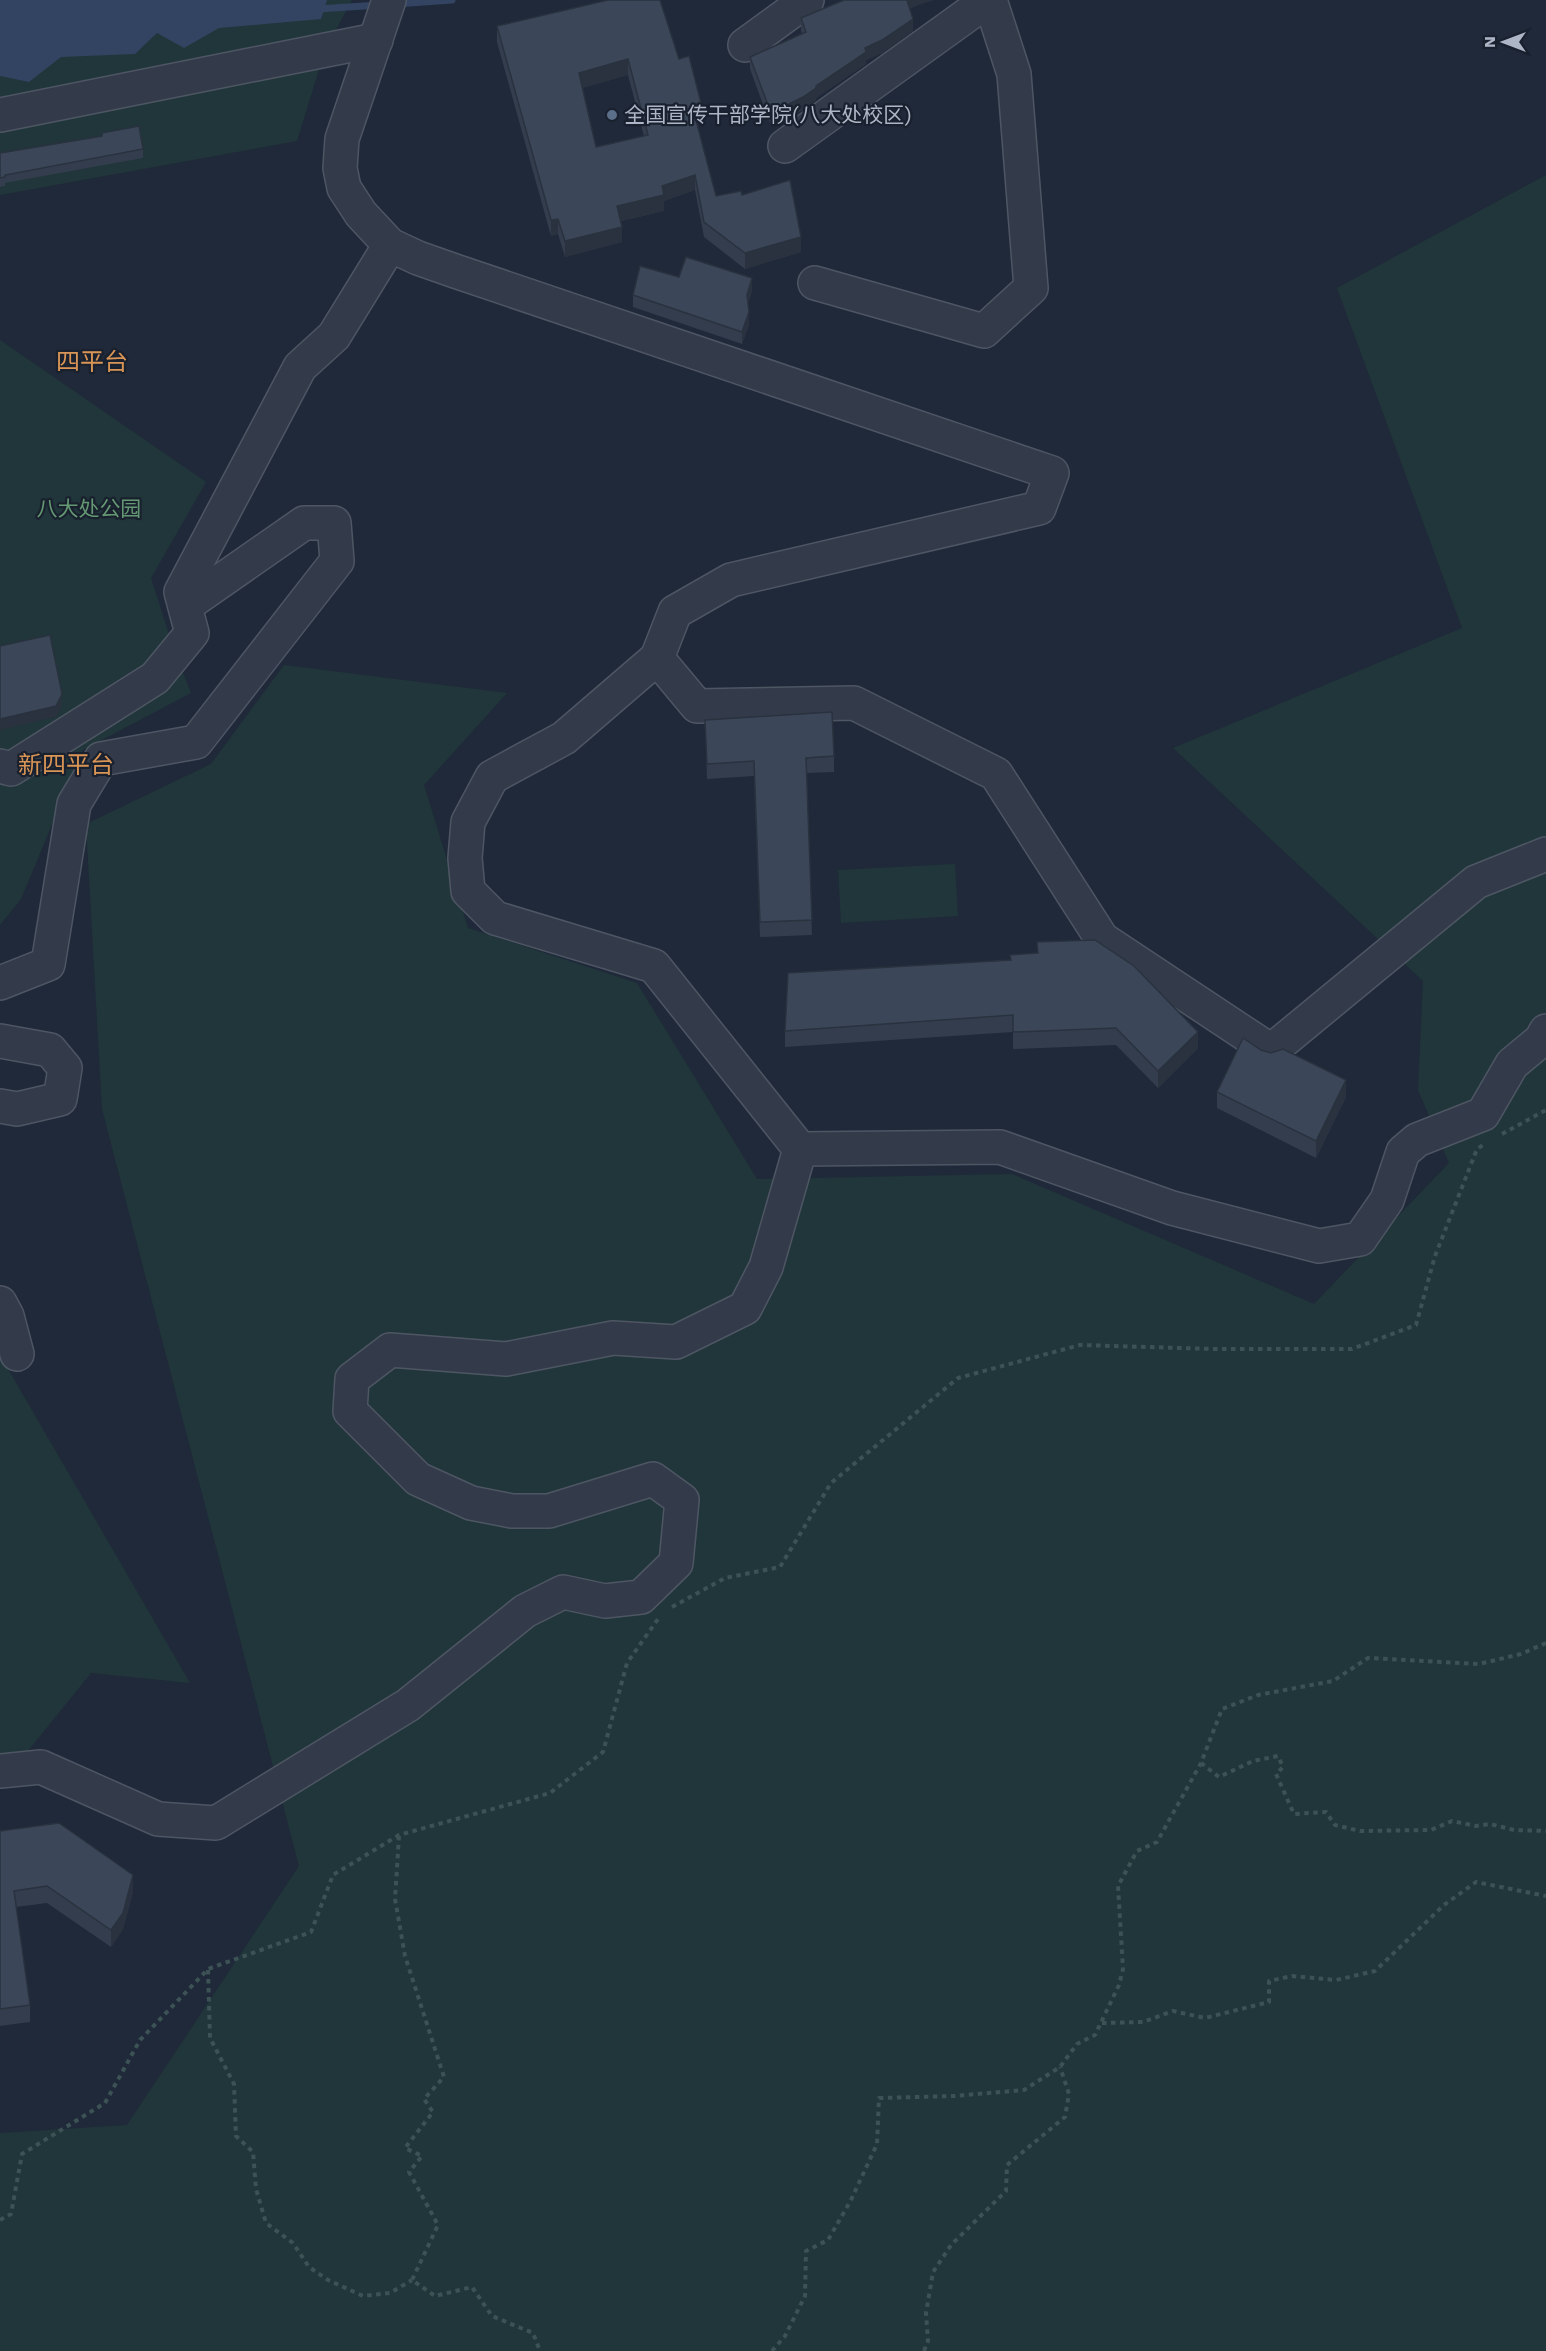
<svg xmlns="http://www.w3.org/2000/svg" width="1546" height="2351" font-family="'Work Sans','Noto Sans SC',sans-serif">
  <rect width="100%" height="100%" fill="#1f2939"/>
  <g fill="#21363a">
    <polygon points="0,0 352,0 325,50 297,141 0,195"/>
    <polygon points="1546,175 1546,2351 0,2351 0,2133 127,2125 299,1866 102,1109 86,824 211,764 284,665 507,693 424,785 468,928 637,983 757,1179 1012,1174 1314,1304 1449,1163 1418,1090 1423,981 1173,748 1462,628 1337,288"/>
    <polygon points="0,340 206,482 151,578 175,653 191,693 83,750 21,899 0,925"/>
    <polygon points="955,864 958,916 841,923 838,870"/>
    <polygon points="0,1355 190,1683 91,1673 23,1757 0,1757"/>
  </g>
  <polygon fill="#324462" points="0,0 327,0 321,19 219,28 184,48 157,33 135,54 61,57 29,82 0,76"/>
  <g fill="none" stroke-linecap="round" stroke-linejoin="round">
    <g stroke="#324462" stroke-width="7">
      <polyline points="396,4 452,0"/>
      <polyline points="318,9 379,5"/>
    </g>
    <defs>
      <g id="minor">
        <polyline points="389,0 342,139 340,168 344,188 361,214 390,245 418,258 455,271 1052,473 1039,508 731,580 675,612 657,658 697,706 854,703 996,774 1102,939 1271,1051 1476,882 1546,854"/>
        <polyline points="745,45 807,0"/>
        <polyline points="0,115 376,40"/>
        <polyline points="785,146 988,0"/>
        <polyline points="815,283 984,331 1031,288 1014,74 990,0"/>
        <polyline points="657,658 564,738 492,777 468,822 465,858 468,891 495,918 654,966 800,1149 1000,1147 1172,1208 1319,1246 1360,1239 1387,1200 1403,1152 1417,1140 1483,1114 1512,1064 1541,1040 1546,1031"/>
        <polyline points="0,766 11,769 155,678 192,633 181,592 300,367 334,336 390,245"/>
        <polyline points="0,983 48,964 74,804 101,759 196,742 337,561 334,523 304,523 185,606"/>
        <polyline points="0,1041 50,1050 65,1068 60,1099 17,1109 0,1106"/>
        <polyline points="0,1303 7,1316 17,1354"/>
        <polyline points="0,1771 41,1767 158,1819 216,1823 408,1705 525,1611 563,1592 605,1601 641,1597 676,1563 682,1500 653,1479 549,1511 512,1511 471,1503 418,1479 350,1411 352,1379 390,1350 506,1359 613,1338 676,1342 745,1308 766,1267 800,1149"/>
      </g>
    </defs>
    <use href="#minor" stroke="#4e5664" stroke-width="36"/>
    <g stroke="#3c5255" stroke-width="4" stroke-dasharray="4.5 4.5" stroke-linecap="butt">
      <polyline points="1502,1134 1546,1110"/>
      <polyline points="672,1607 725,1578 780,1567 831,1483 958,1378 1080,1345 1214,1349 1352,1349 1416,1325 1435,1256 1477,1149 1483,1145"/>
      <polyline points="1201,1763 1219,1777 1253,1761 1278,1756 1283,1767 1276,1774 1294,1814 1326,1812 1335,1825 1360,1831 1431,1830 1452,1821 1476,1826 1490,1824 1514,1830 1546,1831"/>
      <polyline points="399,1836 395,1899 405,1956 444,2077 424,2099 433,2112 405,2148 422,2156 409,2172 438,2225 412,2280 435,2296 472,2287 492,2316 533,2333 540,2351"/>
      <polyline points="208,1970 210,2038 234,2084 236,2136 253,2152 256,2189 266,2223 293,2243 309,2267 328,2280 363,2296 390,2293 412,2280"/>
      <polyline points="1102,2023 1143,2022 1173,2011 1205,2018 1269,2002 1269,1981 1292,1976 1336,1980 1375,1971 1444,1905 1476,1882 1546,1896"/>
      <polyline points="0,2220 11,2214 22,2154 105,2103 140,2040 208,1969 311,1932 333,1875 399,1835 550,1793 603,1752 627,1663 658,1619"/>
      <polyline points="772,2351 785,2336 805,2296 806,2251 828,2240 851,2200 877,2144 879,2098 954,2096 1024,2090 1060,2067 1077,2044 1095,2035 1119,1985 1123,1969 1118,1886 1137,1851 1157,1842 1201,1763 1222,1709 1258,1695 1333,1681 1368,1658 1479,1664 1521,1654 1546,1643"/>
      <polyline points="924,2351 928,2341 926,2313 933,2272 951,2245 1006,2191 1007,2165 1065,2117 1069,2094 1060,2067"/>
    </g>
    <use href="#minor" stroke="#333b4a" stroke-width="33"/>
  </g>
  <g fill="#333d4d" fill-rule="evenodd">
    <polygon points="844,0 933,0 909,8 913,31 882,53 866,60 866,64 816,98 816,100 803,110 771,126 750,69 750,57 802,34 801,31 801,18"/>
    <path d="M497,26L679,59L701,103V119L696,120L716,196L742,195L801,252L745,269L704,237L695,190L664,201V211L621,221L622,242L565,257L558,234L551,236L497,42ZM628,75L644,136L596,147L582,88Z"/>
    <polygon points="143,149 143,158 5,183 5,186 0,187 0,153"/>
    <polygon points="679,277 752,291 748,304 749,325 742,344 633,307 633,295"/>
    <polygon points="705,720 834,756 834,772 806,773 812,935 760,937 754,776 707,779"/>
    <polygon points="1010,960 1198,1048 1158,1088 1116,1045 1013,1049 1013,1032 785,1047 785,1031"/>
    <polygon points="1261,1050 1346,1097 1316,1158 1217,1108 1217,1092"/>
    <polygon points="0,1831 133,1892 123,1929 111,1947 47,1903 16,1907 30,2005 30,2022 0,2026"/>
  </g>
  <g fill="#29323e">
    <polygon points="906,0 933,0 906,10"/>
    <polygon points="913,19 913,31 882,53 866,60 866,64 816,98 816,100 803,110 771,126 771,113 865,48"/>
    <polygon points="628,59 628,75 579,89 579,73"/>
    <polygon points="695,175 695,190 664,201 664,211 617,222 617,206 662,186"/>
    <polygon points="558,219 558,234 551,236 551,220"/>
    <polygon points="622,227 622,242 565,257 565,241"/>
    <polygon points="801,237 801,252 745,269 745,253"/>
    <polygon points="752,278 752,291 747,307 747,295"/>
    <polygon points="749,312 749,325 742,344 742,332"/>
    <polygon points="62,694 62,705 56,717 0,730 0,719"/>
    <polygon points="1198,1032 1198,1048 1158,1088 1158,1071"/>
    <polygon points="1346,1080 1346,1097 1316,1158 1316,1141"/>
    <polygon points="133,1875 133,1892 123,1929 111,1947 111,1930"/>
  </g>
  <g fill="#3b4759" stroke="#29323e" stroke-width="1.5" fill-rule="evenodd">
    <path d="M608,0H660L679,59L689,56L701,103L692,105L716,196L741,191L742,195L790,180L801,237L745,253L704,222L695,175L662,186L664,195L617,206L622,227L565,241L558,219L551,220L497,26ZM628,59L648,135L596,147L579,73Z"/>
    <polygon points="844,0 907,0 913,19 882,40 865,48 866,52 816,86 816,88 803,97 771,113 750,57 806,32 801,18"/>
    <polygon points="139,126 143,149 5,175 5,177 0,178 0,153 102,136 102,133"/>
    <polygon points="686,257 752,278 747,295 749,312 742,332 633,295 640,266 679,277"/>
    <polygon points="50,635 62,694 56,706 0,719 0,646"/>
    <polygon points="832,712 834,756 806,758 812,920 760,922 754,761 707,764 705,720"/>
    <polygon points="1095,940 1134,966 1198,1032 1158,1071 1116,1028 1013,1032 1013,1015 785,1031 788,973 1011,960 1010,955 1038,953 1037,942"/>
    <polygon points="1243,1038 1261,1050 1271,1053 1283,1049 1346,1080 1316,1141 1217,1092"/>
    <polygon points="59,1823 133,1875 123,1913 111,1930 47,1886 14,1891 30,2005 0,2009 0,1831"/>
  </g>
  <circle fill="#5c6f8a" stroke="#19202e" stroke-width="2" cx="612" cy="115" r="6"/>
  <g text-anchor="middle" stroke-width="4.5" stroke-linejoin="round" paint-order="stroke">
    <g font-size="21" fill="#adb6c6" stroke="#19202e" text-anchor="start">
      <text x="624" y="122">全国宣传干部学院(八大处校区)</text>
    </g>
    <g font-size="21" fill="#649872" stroke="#19202e">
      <text x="89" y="516">八大处公园</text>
    </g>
    <g font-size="24" fill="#d99556" stroke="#19202e">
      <text x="92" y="370">四平台</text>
      <text x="66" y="773">新四平台</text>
    </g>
  </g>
  <g transform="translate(1504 42) rotate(270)" stroke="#19202e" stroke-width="4.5" paint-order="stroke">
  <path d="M0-4.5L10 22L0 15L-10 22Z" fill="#adb6c6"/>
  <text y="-9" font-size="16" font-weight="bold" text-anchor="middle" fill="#adb6c6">N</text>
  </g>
</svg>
